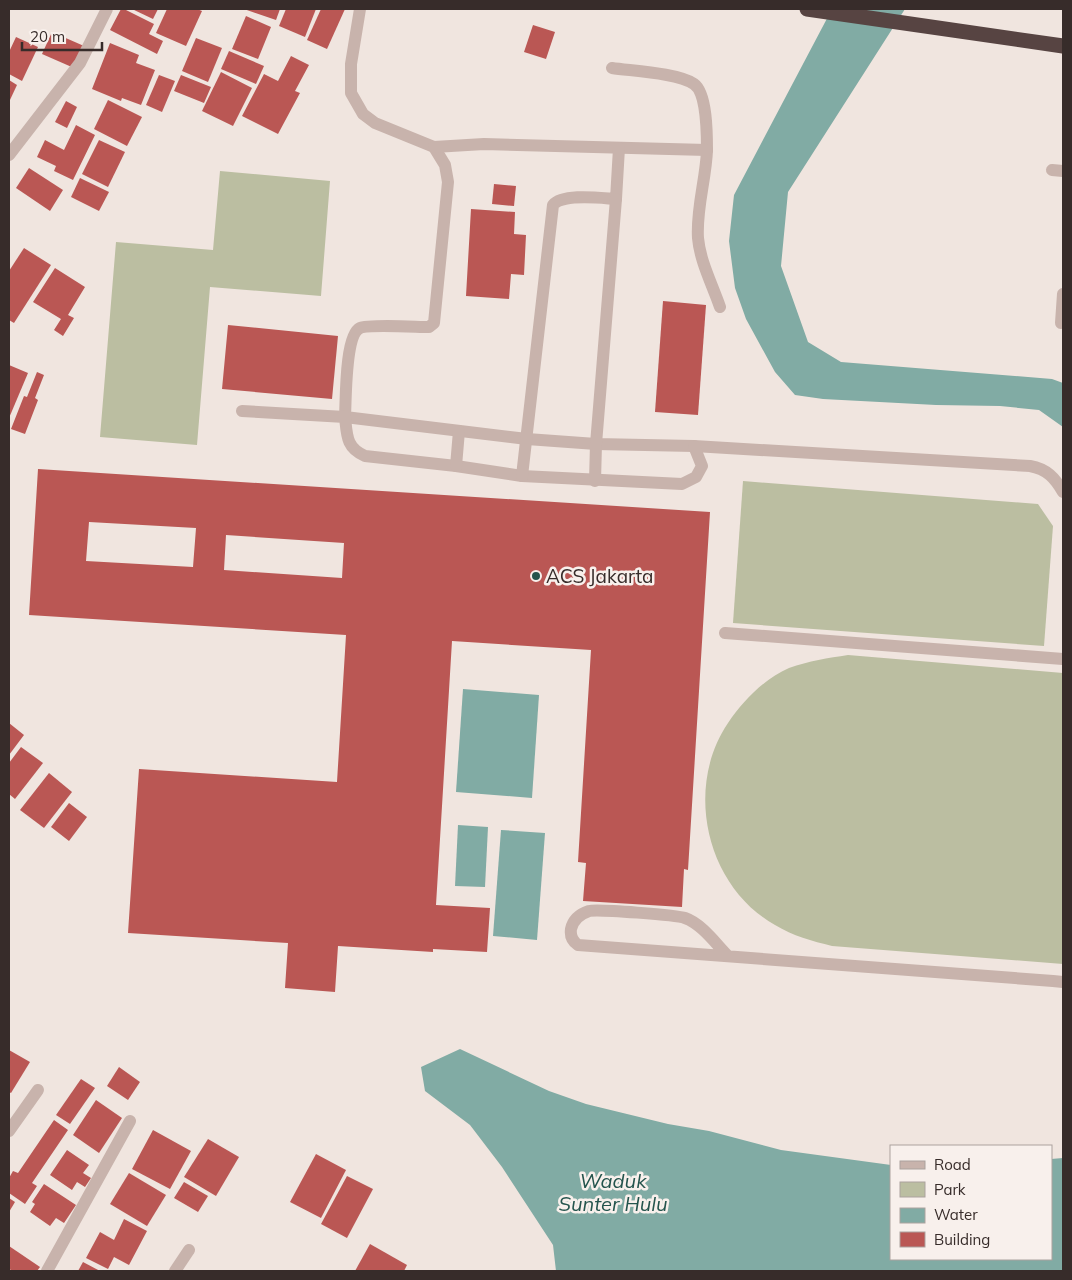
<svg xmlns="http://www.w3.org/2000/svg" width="1072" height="1280" font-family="Mulish,sans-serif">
  <rect width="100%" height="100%" fill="#f0e5df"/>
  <g fill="#bbbea1">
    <polygon points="220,171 330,181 321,296 210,287 197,445 100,437 116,242 213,250"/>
    <polygon points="743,481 1038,504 1053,526 1044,646 733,623"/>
    <path d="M848,655L1063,673V964L832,946C812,941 793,936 775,925C706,886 684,788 728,723C743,701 764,679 789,668C809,661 828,658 848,655Z"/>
  </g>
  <g fill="#81aba4">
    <polygon points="832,9 905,9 788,192 781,266 808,342 841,362 1052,379 1063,383 1063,427 1039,410 1000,406 936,405 823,399 795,395 775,372 746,319 735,288 729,241 734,195"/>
    <polygon points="463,689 539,695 532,798 456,792"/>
    <polygon points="458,825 488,827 485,887 455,886"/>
    <polygon points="501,830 545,833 537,940 493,936"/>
    <polygon points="460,1049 549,1091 586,1104 668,1124 709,1131 781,1150 891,1165 891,1259 1051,1259 1051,1159 1063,1158 1063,1271 556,1271 553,1245 502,1167 470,1125 425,1091 421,1067"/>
  </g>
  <g fill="#ba5754" fill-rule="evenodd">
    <polygon points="121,9 124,9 154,24 149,34 163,41 157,54 110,30"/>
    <polygon points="132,9 158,9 153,19"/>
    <polygon points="167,9 197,9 202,11 186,46 156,33"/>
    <polygon points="244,9 280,9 276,20"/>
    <polygon points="286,9 316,9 305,37 279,26"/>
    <polygon points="321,9 345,9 327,49 307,40"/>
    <polygon points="246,16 271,27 258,59 232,49"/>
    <polygon points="533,25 555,32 546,59 524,52"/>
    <polygon points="52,32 84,46 74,68 42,54"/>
    <polygon points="16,37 38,47 22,81 9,74 9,52"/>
    <polygon points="196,38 222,48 208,82 182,71"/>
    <polygon points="110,43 139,55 136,63 155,70 141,105 122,98 121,101 92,89"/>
    <polygon points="229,51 264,66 256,84 221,69"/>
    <polygon points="291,56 309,65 295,91 300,93 278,134 242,116 264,74 278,81"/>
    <polygon points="221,72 252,88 233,126 202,111"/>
    <polygon points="159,75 175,81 162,112 146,105"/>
    <polygon points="181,75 211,87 204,103 174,91"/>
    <polygon points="9,80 17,85 9,102"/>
    <polygon points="108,100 142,117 127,146 94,129"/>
    <polygon points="66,101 77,107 67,128 55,122"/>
    <polygon points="76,125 95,135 73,180 54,171 56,166 37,157 45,140 64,150"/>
    <polygon points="99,140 125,152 108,187 82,174"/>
    <polygon points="29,168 63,190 50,211 16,188"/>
    <polygon points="80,178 109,192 99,211 71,197"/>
    <polygon points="494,184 516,186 514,206 492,204"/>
    <polygon points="471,209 515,212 514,234 526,235 524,275 511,274 509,299 466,296"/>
    <polygon points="24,248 51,265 14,323 9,320 9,271"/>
    <polygon points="55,268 85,287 68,315 74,318 63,336 54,330 61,319 33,302"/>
    <polygon points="663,301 706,305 698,415 655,412"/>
    <polygon points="228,325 338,336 332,399 222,389"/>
    <polygon points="9,365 28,373 9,418"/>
    <polygon points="37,372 44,375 35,398 38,400 25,434 11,429 24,396 27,397"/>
    <path d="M38,469L710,512L688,870L684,869L682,907L583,901L586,863L578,862L591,650L452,641L436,905L490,908L487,952L433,949V952L338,946L335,992L285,988L288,943L128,933L139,769L337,782L346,635L29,615ZM89,522L196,528L193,567L86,561ZM226,535L344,543L342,578L224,570Z"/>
    <polygon points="9,723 24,735 9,755"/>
    <polygon points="21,747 43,763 15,799 9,794 9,763"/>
    <polygon points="49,773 72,792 44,828 20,810"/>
    <polygon points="69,803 87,817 69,841 51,827"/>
    <polygon points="9,1050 30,1062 11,1093 9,1092"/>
    <polygon points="119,1067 140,1082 128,1100 107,1086"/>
    <polygon points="81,1079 95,1088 70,1124 56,1115"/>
    <polygon points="96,1100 122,1118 99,1153 73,1135"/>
    <polygon points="54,1120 68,1130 32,1183 37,1186 25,1204 9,1193 9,1178 13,1171 18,1173"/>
    <polygon points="153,1130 191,1151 170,1189 132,1169"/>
    <polygon points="208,1139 239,1157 216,1196 184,1177"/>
    <polygon points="67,1150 89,1165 83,1173 91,1178 85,1187 77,1182 72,1190 50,1175"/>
    <polygon points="316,1154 346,1170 321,1218 290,1202"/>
    <polygon points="129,1173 166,1195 147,1226 110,1204"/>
    <polygon points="347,1176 373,1189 347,1238 321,1224"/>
    <polygon points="184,1182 208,1196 198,1212 174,1198"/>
    <polygon points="44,1184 76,1205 64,1223 56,1218 50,1226 30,1212 35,1204 32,1202"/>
    <polygon points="9,1198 15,1202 9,1212"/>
    <polygon points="124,1219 147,1231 129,1265 114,1257 108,1269 86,1258 100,1232 114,1240"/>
    <polygon points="370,1244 407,1265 404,1271 355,1271"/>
    <polygon points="9,1246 40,1267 37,1271 13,1271 9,1269"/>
    <polygon points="83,1262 100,1271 78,1271"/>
  </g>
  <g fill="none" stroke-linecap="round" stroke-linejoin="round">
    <g stroke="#c8b3ac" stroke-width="12">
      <path d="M360,9L351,64V93L363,114L375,123L434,147L445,165L448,182L434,323L429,327C417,327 368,324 360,328C345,335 346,400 345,417L527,439L596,444L694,446L1030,466C1047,469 1055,478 1063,492"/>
      <path d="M612,68C632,71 678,73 694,84C707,93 707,135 707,150C706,179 696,209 698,238C700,261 712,284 720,307"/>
      <polyline points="434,147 484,144 707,150"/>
      <polyline points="1052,170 1063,171"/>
      <polyline points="1061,323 1063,294"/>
      <path d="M242,411L345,417C347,435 346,448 365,456L456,466L522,476L682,484L696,477L702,466L694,446"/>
      <polyline points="456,466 459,431"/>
      <path d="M522,476L553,205C563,193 600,198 616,199L619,148"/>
      <polyline points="595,481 596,444 616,199"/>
      <polyline points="725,633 1063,659"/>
      <path d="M728,956C716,944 702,924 685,918C677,915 598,909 589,911C580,914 573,920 571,929C570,936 572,941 578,945L1053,981L1063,982"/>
    </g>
    <g stroke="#c8b3ac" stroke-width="12">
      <polyline points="9,155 80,63 107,9"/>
      <polyline points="9,1131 38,1090"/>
      <polyline points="47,1271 130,1121"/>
      <polyline points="175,1271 189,1250"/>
    </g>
    <polyline stroke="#574442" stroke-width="15" points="807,9 1063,46"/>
  </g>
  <circle fill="#24544d" stroke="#f8f0ec" stroke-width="2" cx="536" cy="576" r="5"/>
  <g text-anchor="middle" stroke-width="5" stroke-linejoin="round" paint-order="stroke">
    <g font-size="19" fill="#372c2a" stroke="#f8f0ec" text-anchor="start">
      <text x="546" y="583">ACS Jakarta</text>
    </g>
    <g font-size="20" font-style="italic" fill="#24544d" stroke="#f8f0ec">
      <text x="613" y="1188">Waduk<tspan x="613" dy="23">Sunter Hulu</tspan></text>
    </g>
  </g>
  <rect width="1072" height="1280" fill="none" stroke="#372c2a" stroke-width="20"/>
  <rect x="890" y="1145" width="162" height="115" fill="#f8f0ec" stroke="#aba29e"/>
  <rect x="900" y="1161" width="25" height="8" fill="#c8b3ac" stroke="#aba29e"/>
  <text x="934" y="1170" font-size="15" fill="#372c2a">Road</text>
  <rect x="900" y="1182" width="25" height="15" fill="#bbbea1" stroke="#aba29e"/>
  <text x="934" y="1195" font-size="15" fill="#372c2a">Park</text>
  <rect x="900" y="1208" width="25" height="15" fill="#81aba4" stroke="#aba29e"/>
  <text x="934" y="1220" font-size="15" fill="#372c2a">Water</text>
  <rect x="900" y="1232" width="25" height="15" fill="#ba5754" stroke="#aba29e"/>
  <text x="934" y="1245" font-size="15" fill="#372c2a">Building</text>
  <path d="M22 42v8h80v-8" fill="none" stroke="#372c2a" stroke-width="2.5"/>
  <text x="30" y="42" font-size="15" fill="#372c2a" stroke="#f8f0ec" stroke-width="4" paint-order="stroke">20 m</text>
</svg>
